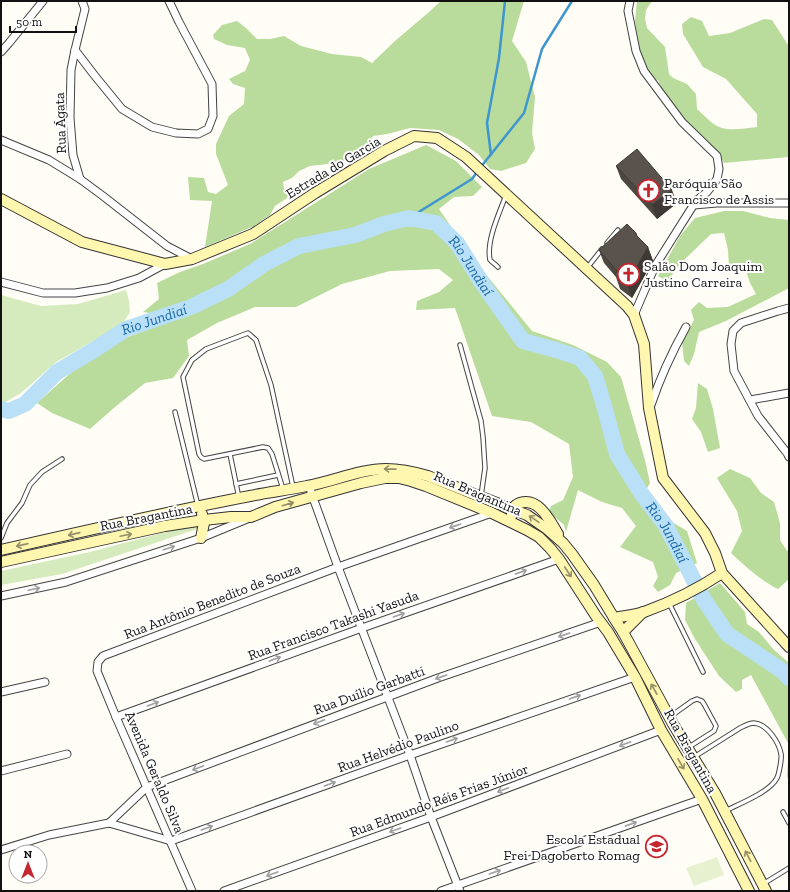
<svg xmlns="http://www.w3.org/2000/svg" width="790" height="892" font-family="'Zilla Slab',serif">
  <rect width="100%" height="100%" fill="#fffdf5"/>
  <g fill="#d5ebbd">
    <polygon points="126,290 129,301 130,312 122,325 56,362 21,393 4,403 1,403 1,295 41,306 78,304"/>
    <polygon points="196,524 198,526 197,529 62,574 1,585 1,571 90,552"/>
  </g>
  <g fill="#b9dc9c">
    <polygon points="441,1 524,1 512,41 526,62 535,97 532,133 535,149 526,163 501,171 490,169 479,155 458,139 439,130 410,128 387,134 373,136 366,149 353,159 327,164 310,166 299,171 292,178 283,182 284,189 291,192 287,198 275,206 270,215 254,226 205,247 212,201 190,200 188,177 204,178 208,192 216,194 228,185 216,154 216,144 229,116 244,104 245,88 233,84 229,79 245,71 250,60 245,48 227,45 214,39 213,35 222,25 237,21 246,28 257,39 270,39 284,36 301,46 332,54 361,57 372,63 395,41 429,12"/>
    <path d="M637,1H652L646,10L645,19L647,28L665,47L669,74L673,78L687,84L696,94L697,109C704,115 713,126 722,128C732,131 746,128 757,127V114L726,79L703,67L683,34L682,24L691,17L702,21L709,36L730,33L764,19L772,20L788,45L789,44V157L724,163L720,155L684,120L662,90L658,80L654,81L646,69L639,49L635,21Z"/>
    <polygon points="426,145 456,161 482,187 473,196 454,197 439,209 471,256 532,331 573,345 607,362 621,377 645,460 650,483 639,502 687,531 697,563 676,573 670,585 658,592 653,586 658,577 653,562 620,547 636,526 622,508 602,502 578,490 566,532 564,525 549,512 551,506 563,500 573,477 569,444 531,422 492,416 455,308 416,310 417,301 439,292 453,280 439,269 390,271 342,284 296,307 255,307 217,323 187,340 189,356 173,378 145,383 115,407 90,429 52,413 37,403 75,369 125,338 161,325 177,317 143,312 159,299 157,283 180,272 203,264 250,244 369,169"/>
    <polygon points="724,211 743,211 770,218 789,220 789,288 726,321 699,332 694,354 689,366 684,361 682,342 694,320 691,310 699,302 707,308 728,307 756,294 750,283 746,271 735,271 729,267 728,250 724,233 711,234 683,261 667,281 658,276 680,236 695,218"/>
    <polygon points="698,383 707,389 713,409 720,448 708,452 701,432 692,419 696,408"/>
    <path d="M730,469L750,478L761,493L774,502L780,523V540L787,551L789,550V579L778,589C760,580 746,567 731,553L742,531L737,511L717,478Z"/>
    <polygon points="720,583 745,612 747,624 759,632 774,650 789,663 789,782 787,776 789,745 751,675 742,680 742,689 736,692 719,676 695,639 685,620 686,603"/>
  </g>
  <polygon fill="#e6f2cf" points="717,857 724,875 694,886 686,868"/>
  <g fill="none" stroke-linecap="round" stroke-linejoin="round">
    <g stroke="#3f96cf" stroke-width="2.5">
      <polyline points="491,155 487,123 499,58 505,1"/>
      <polyline points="480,168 524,113 542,49 572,1"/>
      <polyline points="409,218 472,179 477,172"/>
    </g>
    <path stroke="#b9e0f7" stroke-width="16" id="s1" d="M1,409L9,411L25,404L57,372L94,350L126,329L191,307L228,289L264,264L299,246L355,235L384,224L409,218L436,223L457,243L482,283L523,341L556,350L580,358L595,376L605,409L617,454L641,493L666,526L704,600L727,634L781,670L789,678"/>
    <defs>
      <g id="lane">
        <polyline points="607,243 618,230"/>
        <path d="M498,267L490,260C486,241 499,214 506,195"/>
        <polyline points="587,268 602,249"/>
        <polyline points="460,345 481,421 483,437 485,468 481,496"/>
        <polyline points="175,412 198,506"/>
        <polyline points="230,454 239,498"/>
        <polyline points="236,484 278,475"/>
        <polyline points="283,489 272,454 268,448 263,447 204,459 201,457 199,454 183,377 192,360 206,349 248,333 256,340 271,385 293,487"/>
        <polyline points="1,538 7,523 22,503 30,485 42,472 62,459"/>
        <polyline points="669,603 703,672"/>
        <polyline points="671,716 692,701 697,699 702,701 704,704 716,726 714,731 689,747"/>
        <path d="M694,757L740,728C744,726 749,723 754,723C767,724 779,742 781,754C782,758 779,774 777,778C770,792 739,804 725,811"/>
        <polyline points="783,812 789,823"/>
        <polyline points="763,884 789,868"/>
      </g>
      <g id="street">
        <polyline points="630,1 628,11 636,51 644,71 682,122 717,156 719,169 717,179 707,192 696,201 655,266 634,315"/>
        <polyline points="75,50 95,76 122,109 152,127 176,133 198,134 208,129 213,116 212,84 179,22 169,1"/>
        <polyline points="1,52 9,43 43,1"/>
        <polyline points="1,140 49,160 80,179 103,196 167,246 192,259"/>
        <polyline points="80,179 73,155 70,118 71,70 75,50 85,9 82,1"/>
        <polyline points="694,205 717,203 789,203"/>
        <polyline points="1,282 43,293 75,293 107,288 139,278 165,264"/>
        <polyline points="789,308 778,311 741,323 733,331 731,344 734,371 758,416 787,453 789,457"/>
        <polyline points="750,400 789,393"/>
        <path d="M651,405C660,378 672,352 686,327"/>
        <polyline points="311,492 338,567 410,755 431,817 460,891"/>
        <polyline points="1,596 66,582 201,538 247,519"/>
        <polyline points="1,692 45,682"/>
        <polyline points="116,717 362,628 559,559"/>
        <polyline points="1,771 67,754"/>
        <polyline points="109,823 171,841"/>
        <polyline points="171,841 410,755 635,677"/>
        <polyline points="1,850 49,835 109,823 147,787 438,678 601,622"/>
        <polyline points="192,891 116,717 97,671 98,662 103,656 338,567 492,513"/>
        <polyline points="224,891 431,817 661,730"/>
        <polyline points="441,891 702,799"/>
      </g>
      <g id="secondary">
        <polyline points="1,199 82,242 165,264 192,259 253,234 315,193 384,151 414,136 437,138 466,157 627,306 634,315 644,344 649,408 663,478 705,533 715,553 722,573 789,647"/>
        <path d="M512,515C512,509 514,505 520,503C539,497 550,521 558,534"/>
        <polyline points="201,538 204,523 202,514"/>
        <path d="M1,550C84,531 167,512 250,496C269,492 288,490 307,486C332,482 360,469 386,469C401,469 414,472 428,476L527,515L547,529L563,543L572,554L594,585L614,618L623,632L673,724L715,793L766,891"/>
        <polyline points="1,562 165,526 204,520 231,517 251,517 275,507 361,483 385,478 399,478 411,481 426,486 492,513 527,530 539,537 550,548 559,559 596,616 608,632 635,677 661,730 702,799 749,891"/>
        <path d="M614,618C624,616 635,615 644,612C672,602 698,589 722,573"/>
        <polyline points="623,632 643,612"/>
      </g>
    </defs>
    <use href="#lane" stroke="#444" stroke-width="5.5"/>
    <use href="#street" stroke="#444" stroke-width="9"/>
    <use href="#secondary" stroke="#333" stroke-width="12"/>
    <use href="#lane" stroke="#fff" stroke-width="3.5"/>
    <use href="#street" stroke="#fff" stroke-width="7"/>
    <use href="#secondary" stroke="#fff6b0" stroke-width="10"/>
  </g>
  <g fill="#4d4742">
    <polygon points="616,166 677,203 657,219 621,179"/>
    <polygon points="637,236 648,247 653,261 632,298 620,289 616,277 604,263 599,250"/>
  </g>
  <g fill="#3f3936">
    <polygon points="672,190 677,203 657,219 652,205"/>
    <polygon points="648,247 653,261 632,298 627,284"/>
  </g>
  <g fill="#5a524d" stroke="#3f3936">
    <polygon points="637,149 672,190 652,205 616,166"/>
    <polygon points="627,224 636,233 637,236 648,247 627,284 615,275 617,271 599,250"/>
  </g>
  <defs><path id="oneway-shaft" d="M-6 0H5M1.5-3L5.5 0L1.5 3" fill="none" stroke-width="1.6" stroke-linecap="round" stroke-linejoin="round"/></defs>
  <g stroke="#948f68">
    <use href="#oneway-shaft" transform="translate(390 469) rotate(-179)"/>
    <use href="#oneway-shaft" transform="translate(288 504) rotate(-16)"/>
    <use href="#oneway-shaft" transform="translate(534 519) rotate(-146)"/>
    <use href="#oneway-shaft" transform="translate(74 534) rotate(167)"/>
    <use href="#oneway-shaft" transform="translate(126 535) rotate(-12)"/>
    <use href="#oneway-shaft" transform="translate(22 545) rotate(167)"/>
    <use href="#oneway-shaft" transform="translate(568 572) rotate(57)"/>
    <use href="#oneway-shaft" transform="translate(654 689) rotate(-119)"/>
    <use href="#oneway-shaft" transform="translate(681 764) rotate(60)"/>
    <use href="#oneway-shaft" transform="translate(748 856) rotate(-117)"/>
  </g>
  <g stroke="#a0a0a0">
    <use href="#oneway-shaft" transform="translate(455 526) rotate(161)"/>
    <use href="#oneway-shaft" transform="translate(169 548) rotate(-18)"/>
    <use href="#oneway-shaft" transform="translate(521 572) rotate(-19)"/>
    <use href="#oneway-shaft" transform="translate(34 589) rotate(-12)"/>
    <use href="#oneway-shaft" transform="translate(399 615) rotate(-19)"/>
    <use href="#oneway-shaft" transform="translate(564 635) rotate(161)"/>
    <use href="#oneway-shaft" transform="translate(275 659) rotate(-20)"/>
    <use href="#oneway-shaft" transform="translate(441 677) rotate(161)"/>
    <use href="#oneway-shaft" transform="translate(575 697) rotate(-19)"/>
    <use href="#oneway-shaft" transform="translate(153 704) rotate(-20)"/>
    <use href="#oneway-shaft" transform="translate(319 722) rotate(159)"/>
    <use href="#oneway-shaft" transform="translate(452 740) rotate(-19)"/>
    <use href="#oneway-shaft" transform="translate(625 744) rotate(159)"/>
    <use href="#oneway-shaft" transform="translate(198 768) rotate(159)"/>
    <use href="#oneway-shaft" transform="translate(330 784) rotate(-20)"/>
    <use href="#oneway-shaft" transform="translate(503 790) rotate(159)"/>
    <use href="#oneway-shaft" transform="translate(631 824) rotate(-19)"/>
    <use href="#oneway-shaft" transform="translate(207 828) rotate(-20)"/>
    <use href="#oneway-shaft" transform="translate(395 830) rotate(160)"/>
    <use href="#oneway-shaft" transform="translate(495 872) rotate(-19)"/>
    <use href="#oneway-shaft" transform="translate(272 874) rotate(160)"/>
  </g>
  <defs>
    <symbol id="church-ring" viewBox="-11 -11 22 22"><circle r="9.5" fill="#fff" stroke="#c4262e" stroke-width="1.5"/><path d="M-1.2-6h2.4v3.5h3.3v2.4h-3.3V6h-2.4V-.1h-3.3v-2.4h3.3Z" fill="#c4262e"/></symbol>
    <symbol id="school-ring" viewBox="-11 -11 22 22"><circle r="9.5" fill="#fff" stroke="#c4262e" stroke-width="1.5"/><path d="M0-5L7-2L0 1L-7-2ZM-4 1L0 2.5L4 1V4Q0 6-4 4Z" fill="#c4262e"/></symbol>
  </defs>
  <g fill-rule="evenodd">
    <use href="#church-ring" x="636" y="178" width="25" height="25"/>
    <use href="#church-ring" x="616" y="262" width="25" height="25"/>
    <use href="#school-ring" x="644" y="834" width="25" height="25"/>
  </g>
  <g text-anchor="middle" stroke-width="4" stroke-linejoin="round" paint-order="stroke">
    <g font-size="14" fill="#111" stroke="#fff">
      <text transform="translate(60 123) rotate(-92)" y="5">Rua Ágata</text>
      <text transform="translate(333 167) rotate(-31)" y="5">Estrada do Garcia</text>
      <text transform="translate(478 493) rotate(23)" y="5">Rua Bragantina</text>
      <text transform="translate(146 517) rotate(-11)" y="5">Rua Bragantina</text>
      <text transform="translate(212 601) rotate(-21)" y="5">Rua Antônio Benedito de Souza</text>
      <text transform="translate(333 625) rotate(-20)" y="5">Rua Francisco Takashi Yasuda</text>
      <text transform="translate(369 690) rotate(-20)" y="5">Rua Duílio Garbatti</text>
      <text transform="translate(398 746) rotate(-20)" y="5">Rua Helvédio Paulino</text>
      <text transform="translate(691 751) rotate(61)" y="5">Rua Bragantina</text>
      <text transform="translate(155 772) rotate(67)" y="5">Avenida Geraldo Silva</text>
      <text transform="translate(439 800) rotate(-20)" y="5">Rua Edmundo Réis Frias Júnior</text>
    </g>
    <g font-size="14" fill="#111" stroke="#fff" text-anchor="start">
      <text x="664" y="188">Paróquia São<tspan x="664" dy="16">Francisco de Assis</tspan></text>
      <text x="644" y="271">Salão Dom Joaquim<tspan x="644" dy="16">Justino Carreira</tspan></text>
      <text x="640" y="844" text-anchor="end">Escola Estadual<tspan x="640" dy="16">Frei Dagoberto Romag</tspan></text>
    </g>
    <g font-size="15" font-style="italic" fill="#1768a6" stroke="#fff">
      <text dy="5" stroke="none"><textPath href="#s1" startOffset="542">Rio Jundiaí</textPath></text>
      <text dy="5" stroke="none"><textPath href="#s1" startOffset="182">Rio Jundiaí</textPath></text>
      <text dy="5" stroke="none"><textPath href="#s1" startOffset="891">Rio Jundiaí</textPath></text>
    </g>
  </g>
  <rect width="790" height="892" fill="none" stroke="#111111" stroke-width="4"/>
  <g transform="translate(28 864)"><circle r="19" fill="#ffffff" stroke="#a0a0a0"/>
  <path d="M0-3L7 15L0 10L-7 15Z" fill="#c4262e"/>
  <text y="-6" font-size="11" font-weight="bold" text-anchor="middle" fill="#111111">N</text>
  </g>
  <path d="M10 26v6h66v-6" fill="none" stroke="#111111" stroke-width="2"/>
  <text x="16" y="26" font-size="12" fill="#111111" stroke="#ffffff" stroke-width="3" paint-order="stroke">50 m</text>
</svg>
